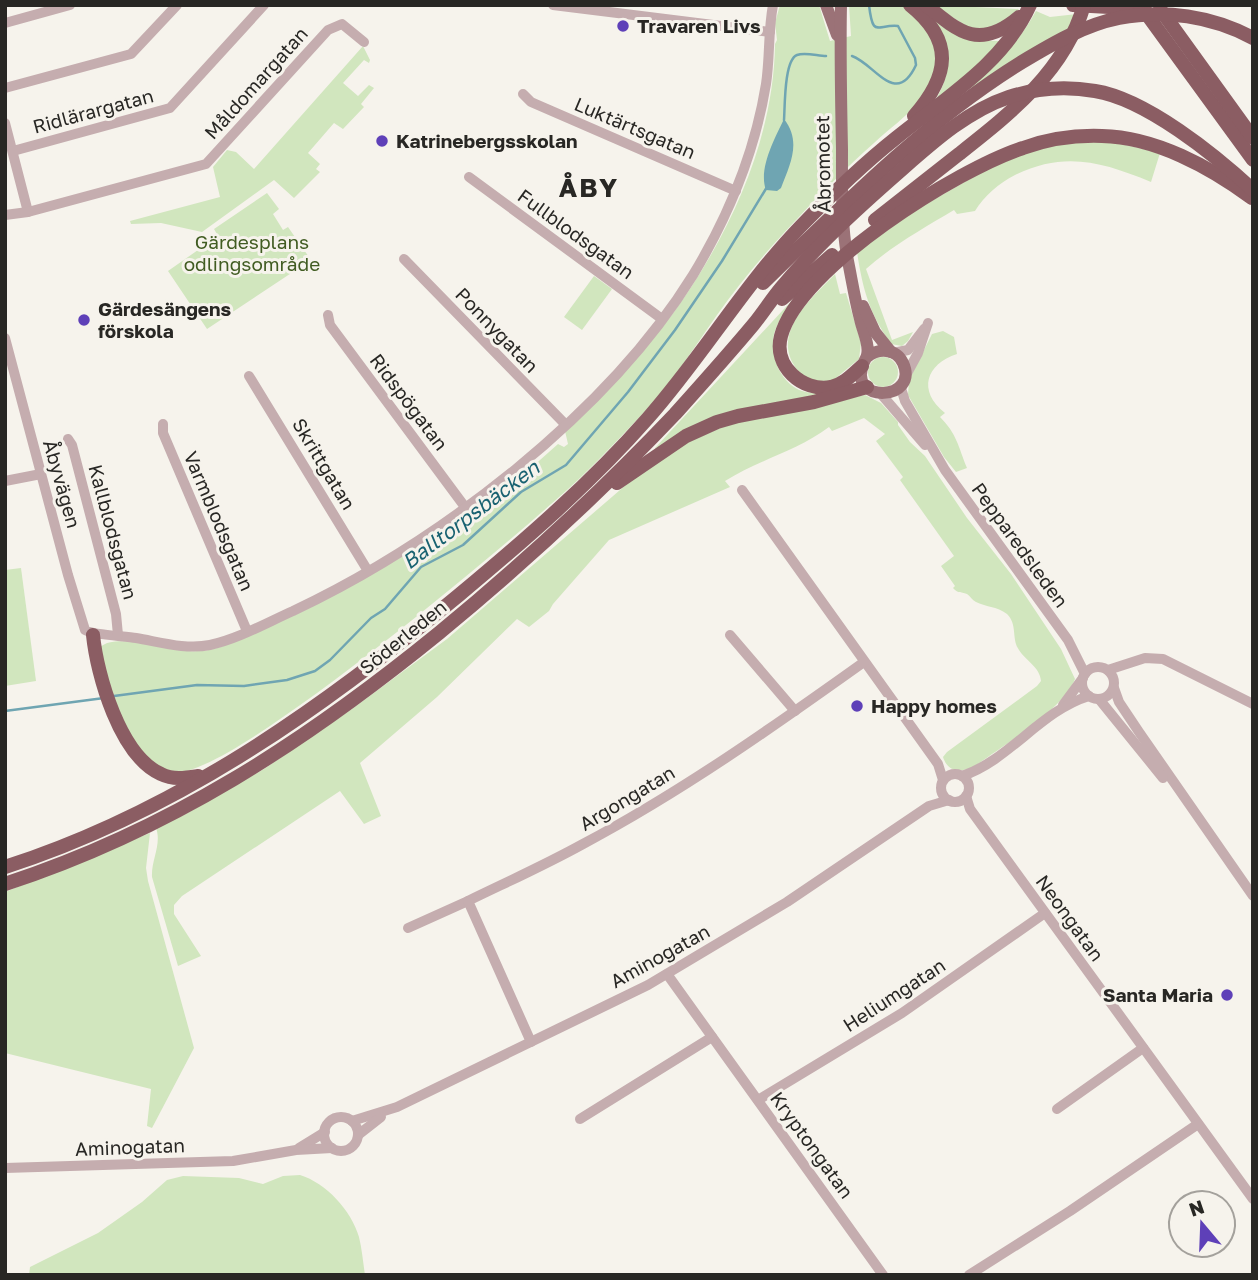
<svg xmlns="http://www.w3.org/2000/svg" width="1258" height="1280" font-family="'Golos Text',sans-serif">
  <rect width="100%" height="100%" fill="#f6f3ec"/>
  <g fill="#d1e6be">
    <path d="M780,5H819L830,41L851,36L849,5C862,5 892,2 902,6C922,14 940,46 937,67C936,76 925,95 919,102C906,117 889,129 874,143C848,166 822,192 798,218C769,248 741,281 717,315C695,346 674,380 649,407C626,431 603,456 579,479C528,527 230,780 175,772C125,764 110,687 100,647C118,631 174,653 199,651C206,651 214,649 220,647C235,642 250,634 265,628C361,588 445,528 529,466L531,468L558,444L564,447L568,444L565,431C602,392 642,355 674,312C729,236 774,140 775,44L777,40L775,23Z"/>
    <path d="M920,5L968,40L999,41L989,55L935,101C961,59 941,42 920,5Z"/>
    <polygon points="933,5 1019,9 1009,20 976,32"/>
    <path d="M1036,11L1050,17L1077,14L1070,27L972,89L970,87C997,64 1019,42 1036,11Z"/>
    <polygon points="363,46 370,60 369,63 364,60 343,83 358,96 369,85 374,88 361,104 364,107 343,129 334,123 308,153 320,164 316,169 320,172 294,198 274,180 202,232 161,223 131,224 130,221 220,197 213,167 227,150 236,152 254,169"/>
    <path d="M1075,141L1117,143L1160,153L1151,182C1102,162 1065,151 1015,175C999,183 984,196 975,211L957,214L954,210C924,228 893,245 866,269L892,340L913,332L908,341L902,346L891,344C869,312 863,291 857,252L916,210L989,168L1026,151Z"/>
    <polygon points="267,193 279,209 273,214 283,230 288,227 311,260 207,329 168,271 218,236 214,229"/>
    <path d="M835,274L840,294L846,293L861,343L859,359L831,382C815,382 802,380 794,365C773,330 813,297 835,274Z"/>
    <polygon points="594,276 612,289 582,330 564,317"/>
    <path d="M796,296C788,309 778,319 774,334C769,357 782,387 806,392C813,394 821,393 828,394L759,406L656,450L655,448Z"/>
    <path d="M943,331L954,337L957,354C926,364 917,391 945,413L940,417C957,434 958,446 967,468L956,472L944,457L908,395L909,380L932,334Z"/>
    <circle cx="883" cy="372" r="15"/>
    <path d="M865,395L881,403L898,422V425L910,442L925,456L967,518L1011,574L1061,649L1075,679C1062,711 1002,746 974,767C961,772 948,773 943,757L947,752L1037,686L1041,681C1040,667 1026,661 1019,650C1011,639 1018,625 1007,614C997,606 985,607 976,602C972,600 970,596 967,594C960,591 958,594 953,588L955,586L941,566L954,556L900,480L903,477L876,441L885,434L864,418L832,431L829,427C797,451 758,460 725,481L730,487L609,540L553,604L549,611L529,627L517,619L437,697L360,763L381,816L364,824L340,791L182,896L174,905V914L201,956L178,966L152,877C151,860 162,844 156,828L184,815L264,769L352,709L447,639L627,484L679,446L734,422Z"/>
    <polygon points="21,568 36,681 5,686 5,570"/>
    <polygon points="150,833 146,868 148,881 194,1048 152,1128 147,1126 151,1089 5,1053 5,892"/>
    <path d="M300,1175C326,1183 351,1210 359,1237C362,1249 363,1262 365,1275H29L30,1267L98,1233L142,1202L167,1180L183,1176L239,1178L263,1184L283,1176Z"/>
  </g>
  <path fill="#6fa5b2" d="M784,119C802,142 790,164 781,188L777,191L766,190C758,169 775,138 784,119Z"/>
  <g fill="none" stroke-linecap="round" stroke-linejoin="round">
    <g stroke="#6fa5b2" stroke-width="2.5">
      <path d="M852,56C875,64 896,108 916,65L915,58L898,26C877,24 873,39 869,5"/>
      <path d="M784,120C785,107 784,60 797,55C805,52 818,56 826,56"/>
      <polyline points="114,696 197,685 244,686 287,680 315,671 330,660 371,618 385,609 421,567 463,545 521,492 566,465 628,392 675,330 722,261 767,187"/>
      <polyline points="5,711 104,698"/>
    </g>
    <g stroke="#c5adaf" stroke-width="10">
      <polyline points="553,5 770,32"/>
      <polyline points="5,23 70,5"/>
      <polyline points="5,88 131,54 177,5"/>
      <polyline points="523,94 531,102 736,191"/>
      <polyline points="5,123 28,212"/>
      <polyline points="13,151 170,108 264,5"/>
      <polyline points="469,177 662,319"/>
      <polyline points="5,215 28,212 206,164 328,30 342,24 364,42"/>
      <polyline points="404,259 565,424"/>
      <polyline points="328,315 330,325 465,507"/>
      <path d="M5,338L68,575L85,630C92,635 125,636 136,638C160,642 186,650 210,645C238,639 266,623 293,611C439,542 607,414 693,275C728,217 755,152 766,84C770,58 768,31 773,5"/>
      <polyline points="893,353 908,350 924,329"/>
      <polyline points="249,376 368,571"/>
      <polyline points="905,377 918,353 928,323"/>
      <polyline points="900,385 905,401 945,470 1068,640 1085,674"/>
      <polyline points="881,394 925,445"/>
      <polyline points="163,424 163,433 247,631"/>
      <polyline points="68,439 72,445 116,614 118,635"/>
      <polyline points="5,481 41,474"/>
      <polyline points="742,490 938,764 943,780"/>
      <polyline points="730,635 795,711"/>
      <circle cx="1098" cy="683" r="16"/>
      <polyline points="1108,670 1145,658 1163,659 1253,704"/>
      <polyline points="1114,688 1119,702 1139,732 1253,896"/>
      <polyline points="1099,699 1163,778"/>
      <polyline points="1063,705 1083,678"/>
      <circle cx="955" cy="788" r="14"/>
      <path d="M962,776C1010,760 1040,711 1089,696"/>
      <polyline points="966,796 970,809 1253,1199"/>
      <polyline points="408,928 468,901"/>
      <polyline points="667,974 883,1275"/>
      <path d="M531,1042L468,901C507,882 545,865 583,844C681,792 773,727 864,662"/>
      <polyline points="758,1100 902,1013 1045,913"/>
      <polyline points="1057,1109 1143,1048"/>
      <circle cx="341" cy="1134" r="17"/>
      <polyline points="580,1119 712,1037"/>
      <polyline points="352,1121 397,1107 648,985 787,902 929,806 949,800"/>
      <polyline points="358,1135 381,1117"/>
      <polyline points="299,1148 325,1132"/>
      <polyline points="5,1168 233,1161 296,1150 332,1148"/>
      <polyline points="969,1275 1070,1211 1198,1124"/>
    </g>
    <g stroke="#9b7277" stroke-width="12">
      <polyline points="826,5 837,35"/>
      <path d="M841,5C840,53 841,101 842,149C842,187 841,225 848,261C852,281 855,300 860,319C862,330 870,344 867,355C867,357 863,363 863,365C848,404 920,401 903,363C896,348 878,348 867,357"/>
      <polyline points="863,306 875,332 891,352"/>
    </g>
    <g stroke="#8b5d63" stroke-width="14">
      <path d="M910,5C955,41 949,76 914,116"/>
      <path d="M926,5C960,33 980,50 1019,17"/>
      <polyline points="1073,5 1145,9"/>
      <polyline points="1140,5 1253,160"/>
      <polyline points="1160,9 1253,138"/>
      <path d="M875,220C903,198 931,176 959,154C1011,113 1065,71 1084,5"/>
      <path d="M763,283C844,204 925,122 1022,62C1052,44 1084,25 1119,18C1164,9 1212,16 1253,38"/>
      <polyline points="782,299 832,255"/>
      <path d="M862,366C853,374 844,384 831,387C802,392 773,366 781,336C799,268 958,169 1023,148C1048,139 1075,135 1102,136C1155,137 1210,167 1252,198"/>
      <polyline points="617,483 686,436 717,422 738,416 814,402 867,387"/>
      <path d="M93,635C97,675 120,756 161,774C173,780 185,778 198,776"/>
      <path d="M5,867C176,812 322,709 459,595C525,540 591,483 648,418C702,357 744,285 801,226C831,195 862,165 896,138C944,99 1004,63 1030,5"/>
      <path d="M5,884C170,830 305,742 439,633C523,564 600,493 675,414C701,385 728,355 753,325C763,313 771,300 781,288C816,246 858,208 899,172C932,143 967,111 1009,97C1037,88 1066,86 1095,91C1146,99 1215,155 1253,190"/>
    </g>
  </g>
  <g fill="#5e40b8" stroke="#f6f3ec" stroke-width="2.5">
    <circle cx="623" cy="26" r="7"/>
    <circle cx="382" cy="141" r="7"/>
    <circle cx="84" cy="320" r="7"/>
    <circle cx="857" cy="706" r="7"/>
    <circle cx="1227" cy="995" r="7"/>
  </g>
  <g text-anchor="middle" stroke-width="6" stroke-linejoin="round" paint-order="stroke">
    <g font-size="19" font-weight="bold" fill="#282724" stroke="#f6f3ec" text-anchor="start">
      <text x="637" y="33">Travaren Livs</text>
      <text x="396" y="148">Katrinebergsskolan</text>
      <text x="98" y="316">Gärdesängens<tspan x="98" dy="22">förskola</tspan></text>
      <text x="871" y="713">Happy homes</text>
      <text x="1213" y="1002" text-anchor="end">Santa Maria</text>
    </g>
    <g font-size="19" fill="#282724" stroke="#f6f3ec">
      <text transform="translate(256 83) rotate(-48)" y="7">Måldomargatan</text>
      <text transform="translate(93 111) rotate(-15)" y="7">Ridlärargatan</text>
      <text transform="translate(635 128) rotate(23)" y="7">Luktärtsgatan</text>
      <text transform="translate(823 164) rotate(-91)" y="7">Åbromotet</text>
      <text transform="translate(576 234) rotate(36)" y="7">Fullblodsgatan</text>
      <text transform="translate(497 330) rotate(46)" y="7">Ponnygatan</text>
      <text transform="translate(409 402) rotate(53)" y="7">Ridspögatan</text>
      <text transform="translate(324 464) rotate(59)" y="7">Skrittgatan</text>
      <text transform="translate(62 484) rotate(74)" y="7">Åbyvägen</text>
      <text transform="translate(219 521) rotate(67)" y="7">Varmblodsgatan</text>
      <text transform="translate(113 532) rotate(75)" y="7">Kallblodsgatan</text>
      <text transform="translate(1020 545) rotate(54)" y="7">Pepparedsleden</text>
      <text transform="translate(403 637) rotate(-39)" y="7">Söderleden</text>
      <text transform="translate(627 798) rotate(-31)" y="7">Argongatan</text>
      <text transform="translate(1070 918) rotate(54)" y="7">Neongatan</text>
      <text transform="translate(660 956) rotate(-29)" y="7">Aminogatan</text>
      <text transform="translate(894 995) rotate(-33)" y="7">Heliumgatan</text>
      <text transform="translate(812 1145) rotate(54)" y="7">Kryptongatan</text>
      <text transform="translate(130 1147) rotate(-2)" y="7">Aminogatan</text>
    </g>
    <g font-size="19" fill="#415c22" stroke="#f6f3ec">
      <text x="252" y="249">Gärdesplans<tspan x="252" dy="22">odlingsområde</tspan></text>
    </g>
    <g font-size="21" font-style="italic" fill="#196271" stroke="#f6f3ec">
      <text transform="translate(471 515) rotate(-37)" y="7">Balltorpsbäcken</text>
    </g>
    <g font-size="26" font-weight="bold" letter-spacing="2" fill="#282724" stroke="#f6f3ec">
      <text x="589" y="197">ÅBY</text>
    </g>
  </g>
  <rect width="1258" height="1280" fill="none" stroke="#282724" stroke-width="14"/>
  <g transform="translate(1202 1224) rotate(341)"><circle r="33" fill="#f6f3ec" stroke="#a4a19c" stroke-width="2"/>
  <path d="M0-5L12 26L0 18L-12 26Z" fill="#5e40b8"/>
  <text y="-10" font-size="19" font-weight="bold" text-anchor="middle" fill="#282724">N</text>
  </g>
</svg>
